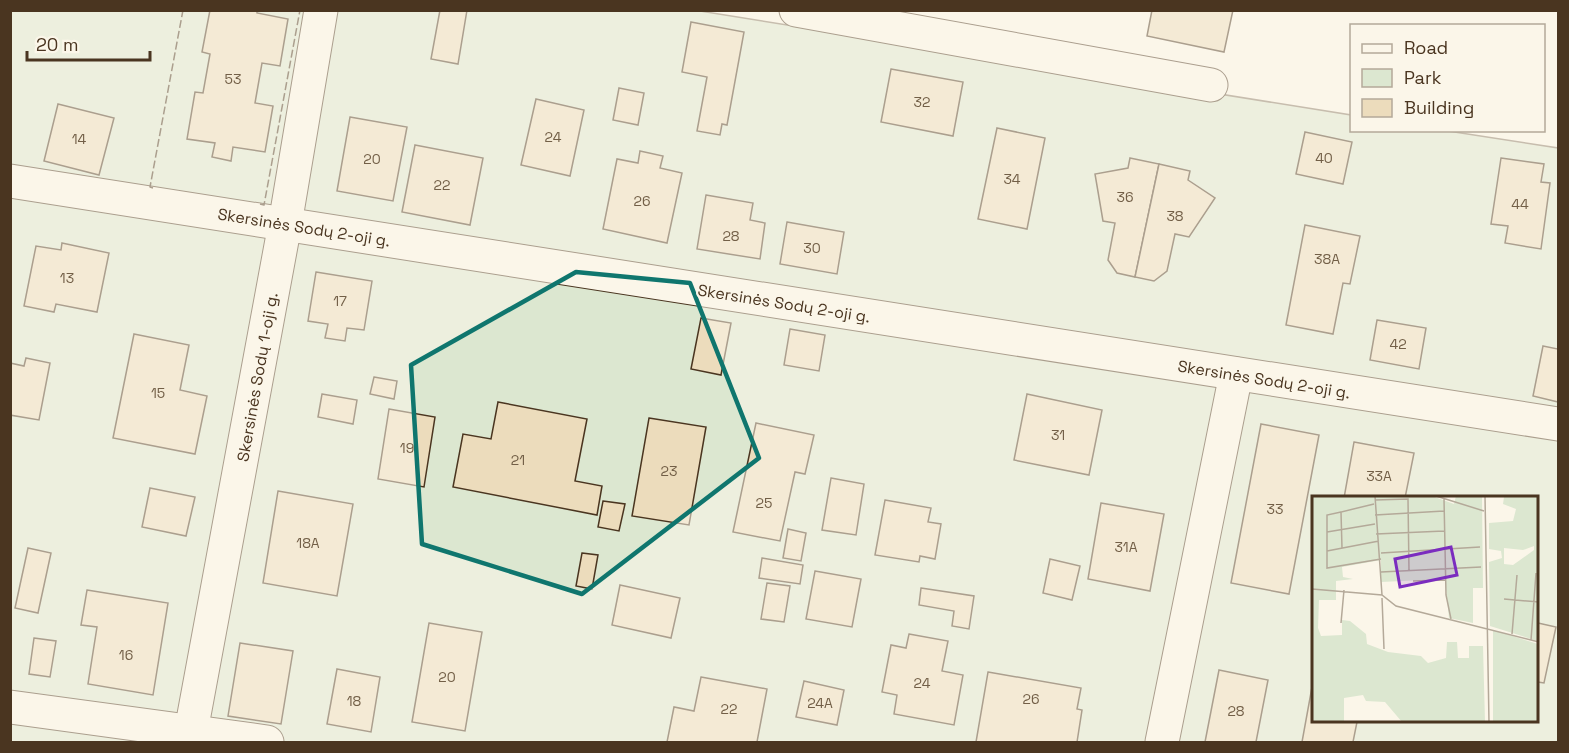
<svg xmlns="http://www.w3.org/2000/svg" width="1569" height="753" font-family="'Space Grotesk',sans-serif">
  <rect width="100%" height="100%" fill="#fbf6e9"/>
  <path fill="#dce7d0" stroke="#887966" stroke-width="1.5" fill-rule="evenodd" d="M10,11H700L1351,115L1352,130L1448,131L1558,148V742H11ZM1314,498H1538V722H1314Z"/>
  <g fill="#ecdcbc" stroke="#4a3520" stroke-width="1.5">
    <polygon points="210,10 257,10 257,13 288,19 280,66 262,63 255,103 273,106 265,152 233,147 231,161 212,157 215,143 187,139 195,92 203,93 210,54 202,52"/>
    <polygon points="440,10 467,10 458,64 431,59"/>
    <polygon points="1152,10 1233,10 1224,52 1147,36"/>
    <polygon points="691,22 744,32 727,125 722,124 720,135 697,131 707,77 682,72"/>
    <polygon points="891,69 963,82 953,136 881,122"/>
    <polygon points="619,88 644,93 638,125 613,120"/>
    <polygon points="536,99 584,110 570,176 521,165"/>
    <polygon points="58,104 114,118 99,175 44,161"/>
    <polygon points="350,117 407,127 393,201 337,191"/>
    <polygon points="997,128 1045,138 1027,229 978,219"/>
    <polygon points="1305,132 1352,142 1343,184 1296,174"/>
    <polygon points="415,145 483,158 470,225 402,212"/>
    <polygon points="640,151 663,156 660,168 682,173 667,243 603,229 617,159 638,163"/>
    <polygon points="1130,158 1159,164 1135,277 1117,273 1108,260 1115,223 1103,221 1095,174 1128,168"/>
    <polygon points="1501,158 1544,164 1541,182 1550,183 1541,249 1505,243 1508,226 1491,224"/>
    <polygon points="1159,164 1190,171 1188,180 1215,198 1189,237 1175,234 1167,271 1154,281 1135,277"/>
    <polygon points="706,195 753,203 750,220 765,223 760,259 697,249"/>
    <polygon points="787,222 844,232 837,274 780,264"/>
    <polygon points="1305,225 1360,236 1350,284 1343,283 1333,334 1286,325"/>
    <polygon points="62,243 109,253 97,312 56,304 54,312 24,306 36,246 61,250"/>
    <polygon points="316,272 372,281 364,330 347,328 345,341 325,338 328,324 308,321"/>
    <polygon points="701,318 731,323 721,375 691,369"/>
    <polygon points="1377,320 1426,328 1419,369 1370,360"/>
    <polygon points="790,329 825,335 819,371 784,365"/>
    <polygon points="134,334 189,345 180,390 207,396 195,454 113,438"/>
    <polygon points="1543,346 1558,349 1558,402 1533,396"/>
    <polygon points="26,358 50,363 39,420 10,415 10,363 24,366"/>
    <polygon points="374,377 397,381 394,399 370,394"/>
    <polygon points="322,394 357,400 353,424 318,417"/>
    <polygon points="1027,394 1102,410 1089,475 1014,460"/>
    <polygon points="498,402 587,419 575,481 602,486 597,515 453,487 463,434 491,439"/>
    <polygon points="389,409 435,417 424,487 378,479"/>
    <polygon points="649,418 706,427 689,525 632,516"/>
    <polygon points="756,423 814,435 805,474 795,472 780,541 733,532"/>
    <polygon points="1261,424 1319,435 1289,594 1231,583"/>
    <polygon points="1354,442 1414,453 1405,498 1344,498"/>
    <polygon points="831,478 864,484 856,535 822,530"/>
    <polygon points="150,488 195,497 186,536 142,527"/>
    <polygon points="278,491 353,504 337,596 263,583"/>
    <polygon points="885,500 931,508 928,522 941,524 935,559 920,556 919,562 875,555"/>
    <polygon points="603,501 625,504 619,531 598,527"/>
    <polygon points="1101,503 1164,514 1150,591 1088,579"/>
    <polygon points="788,529 806,533 801,561 783,558"/>
    <polygon points="28,548 51,553 38,613 15,608"/>
    <polygon points="582,553 598,555 592,589 576,586"/>
    <polygon points="762,558 803,565 800,584 759,578"/>
    <polygon points="1050,559 1080,566 1072,600 1043,593"/>
    <polygon points="815,571 861,579 852,627 806,619"/>
    <polygon points="767,583 790,586 784,622 761,619"/>
    <polygon points="620,585 680,598 671,638 612,625"/>
    <polygon points="921,588 974,596 969,629 952,626 954,611 919,605"/>
    <polygon points="87,590 168,603 153,695 88,684 97,627 81,625"/>
    <polygon points="429,623 482,632 465,731 412,722"/>
    <polygon points="1538,623 1556,627 1544,683 1538,682"/>
    <polygon points="909,634 948,641 942,671 963,675 954,725 894,714 897,695 882,692 891,645 906,648"/>
    <polygon points="34,638 56,641 50,677 29,674"/>
    <polygon points="240,643 293,651 281,724 228,716"/>
    <polygon points="337,669 380,677 371,732 327,724"/>
    <polygon points="1219,670 1268,680 1256,742 1205,742"/>
    <polygon points="988,672 1081,688 1077,709 1082,710 1077,742 976,742"/>
    <polygon points="701,677 767,689 757,742 667,742 674,707 694,711"/>
    <polygon points="804,681 844,690 837,725 796,717"/>
    <polygon points="1312,687 1314,722 1357,722 1353,742 1302,742"/>
  </g>
  <g fill="none" stroke-linecap="round" stroke-linejoin="round">
    <defs>
      <g id="minor">
        <polyline points="796,10 1211,85"/>
        <polyline points="10,181 1558,424"/>
        <polyline points="10,707 267,742"/>
        <polyline points="189,742 285,224 321,10"/>
        <polyline points="1162,742 1236,374"/>
      </g>
    </defs>
    <use href="#minor" stroke="#4a3520" stroke-width="35"/>
    <use href="#minor" stroke="#fbf6e9" stroke-width="33"/>
    <g stroke="#4a3520" stroke-width="1.5" stroke-dasharray="8 3" stroke-linecap="butt">
      <polyline points="153,188 150,187 183,10"/>
      <polyline points="260,204 264,205 300,10"/>
    </g>
  </g>
  <path d="M0 0H1569V753H0ZM576,272L690,283L759,458L582,594L422,544L411,365Z" fill="#fbf6e9" fill-opacity=".55" fill-rule="evenodd"/>
  <path fill="none" stroke="#0f766e" stroke-width="4.5" stroke-linejoin="round" d="M576,272L690,283L759,458L582,594L422,544L411,365Z"/>
  <g text-anchor="middle" stroke-width="4.5" stroke-linejoin="round" paint-order="stroke">
    <g font-size="14" fill="#725f47">
      <text x="233" y="84">53</text>
      <text x="922" y="107">32</text>
      <text x="553" y="142">24</text>
      <text x="79" y="144">14</text>
      <text x="1324" y="163">40</text>
      <text x="372" y="164">20</text>
      <text x="1012" y="184">34</text>
      <text x="442" y="190">22</text>
      <text x="1125" y="202">36</text>
      <text x="642" y="206">26</text>
      <text x="1520" y="209">44</text>
      <text x="1175" y="221">38</text>
      <text x="731" y="241">28</text>
      <text x="812" y="253">30</text>
      <text x="1327" y="264">38A</text>
      <text x="67" y="283">13</text>
      <text x="340" y="306">17</text>
      <text x="1398" y="349">42</text>
      <text x="158" y="398">15</text>
      <text x="1058" y="440">31</text>
      <text x="407" y="453">19</text>
      <text x="518" y="465">21</text>
      <text x="669" y="476">23</text>
      <text x="1379" y="481">33A</text>
      <text x="764" y="508">25</text>
      <text x="1275" y="514">33</text>
      <text x="308" y="548">18A</text>
      <text x="1126" y="552">31A</text>
      <text x="126" y="660">16</text>
      <text x="447" y="682">20</text>
      <text x="922" y="688">24</text>
      <text x="1031" y="704">26</text>
      <text x="354" y="706">18</text>
      <text x="820" y="708">24A</text>
      <text x="729" y="714">22</text>
      <text x="1236" y="716">28</text>
    </g>
    <g font-size="16" fill="#4a3520" stroke="#fbf6e9">
      <text transform="translate(304 227) rotate(9)" y="6">Skersinės Sodų 2-oji g.</text>
      <text transform="translate(784 303) rotate(9)" y="6">Skersinės Sodų 2-oji g.</text>
      <text transform="translate(257 377) rotate(-80)" y="6">Skersinės Sodų 1-oji g.</text>
      <text transform="translate(1264 379) rotate(9)" y="6">Skersinės Sodų 2-oji g.</text>
    </g>
  </g>
  <g transform="translate(1312 496)">
    <rect width="226" height="226" fill="#fbf6e9"/>
    <path d="M0,0H120L142,8L144,0L170,1L171,92H161V127L137,122L133,83L69,86V64L30,71L31,81L41,83L24,85V104H7L6,132L9,140L30,139V124L38,125L54,138L55,148L76,156L109,160L116,167L134,162L135,146H145L146,162H157V150H171L173,226H90L73,206L54,205L51,199L32,202V226H0ZM226,0V145L178,130L177,66L190,62L189,55L177,53V27L201,25L204,13L191,8L192,1ZM222,50V54L201,69L192,68V52L211,54ZM181,134L226,148V226H181Z" fill="#dce7d0" fill-rule="evenodd"/>
    <path fill="none" stroke="#b4a999" stroke-width="1.5" d="M63,0L70,99M124,0L172,15M173,0L177,226M132,3L134,99L139,123M63,4L96,3L97,75M29,16L15,19V72L69,63M63,19L132,15M15,36L63,28M64,38L132,35M30,52L29,16L62,8M15,55L67,45M69,57L168,51M69,76L169,71M101,85L134,84M0,93L70,99L84,110L227,146M70,102L72,153M192,103L227,106M29,127L32,94M200,138L205,79M219,144L224,77"/>
    <path fill="#7b2cbf" fill-opacity="0.15" stroke="#7b2cbf" stroke-width="3" d="M139,51L145,79L88,91L83,63Z"/>
    <rect width="226" height="226" fill="none" stroke="#4a3520" stroke-width="3"/>
  </g>
  <rect width="1569" height="753" fill="none" stroke="#4a3520" stroke-width="24"/>
  <rect x="1350" y="24" width="195" height="108" fill="#fbf6e9" stroke="#b4a999" stroke-width="1.5"/>
  <rect x="1362" y="44" width="30" height="9" fill="#fbf6e9" stroke="#b4a999" stroke-width="1.5"/>
  <text x="1404" y="54" font-size="18" fill="#4a3520">Road</text>
  <rect x="1362" y="69" width="30" height="18" fill="#dce7d0" stroke="#b4a999" stroke-width="1.5"/>
  <text x="1404" y="84" font-size="18" fill="#4a3520">Park</text>
  <rect x="1362" y="99" width="30" height="18" fill="#ecdcbc" stroke="#b4a999" stroke-width="1.5"/>
  <text x="1404" y="114" font-size="18" fill="#4a3520">Building</text>
  <path d="M27 51v9h123v-9" fill="none" stroke="#4a3520" stroke-width="3"/>
  <text x="36" y="51" font-size="18" fill="#4a3520" stroke="#fbf6e9" stroke-width="4.5" paint-order="stroke">20 m</text>
</svg>
